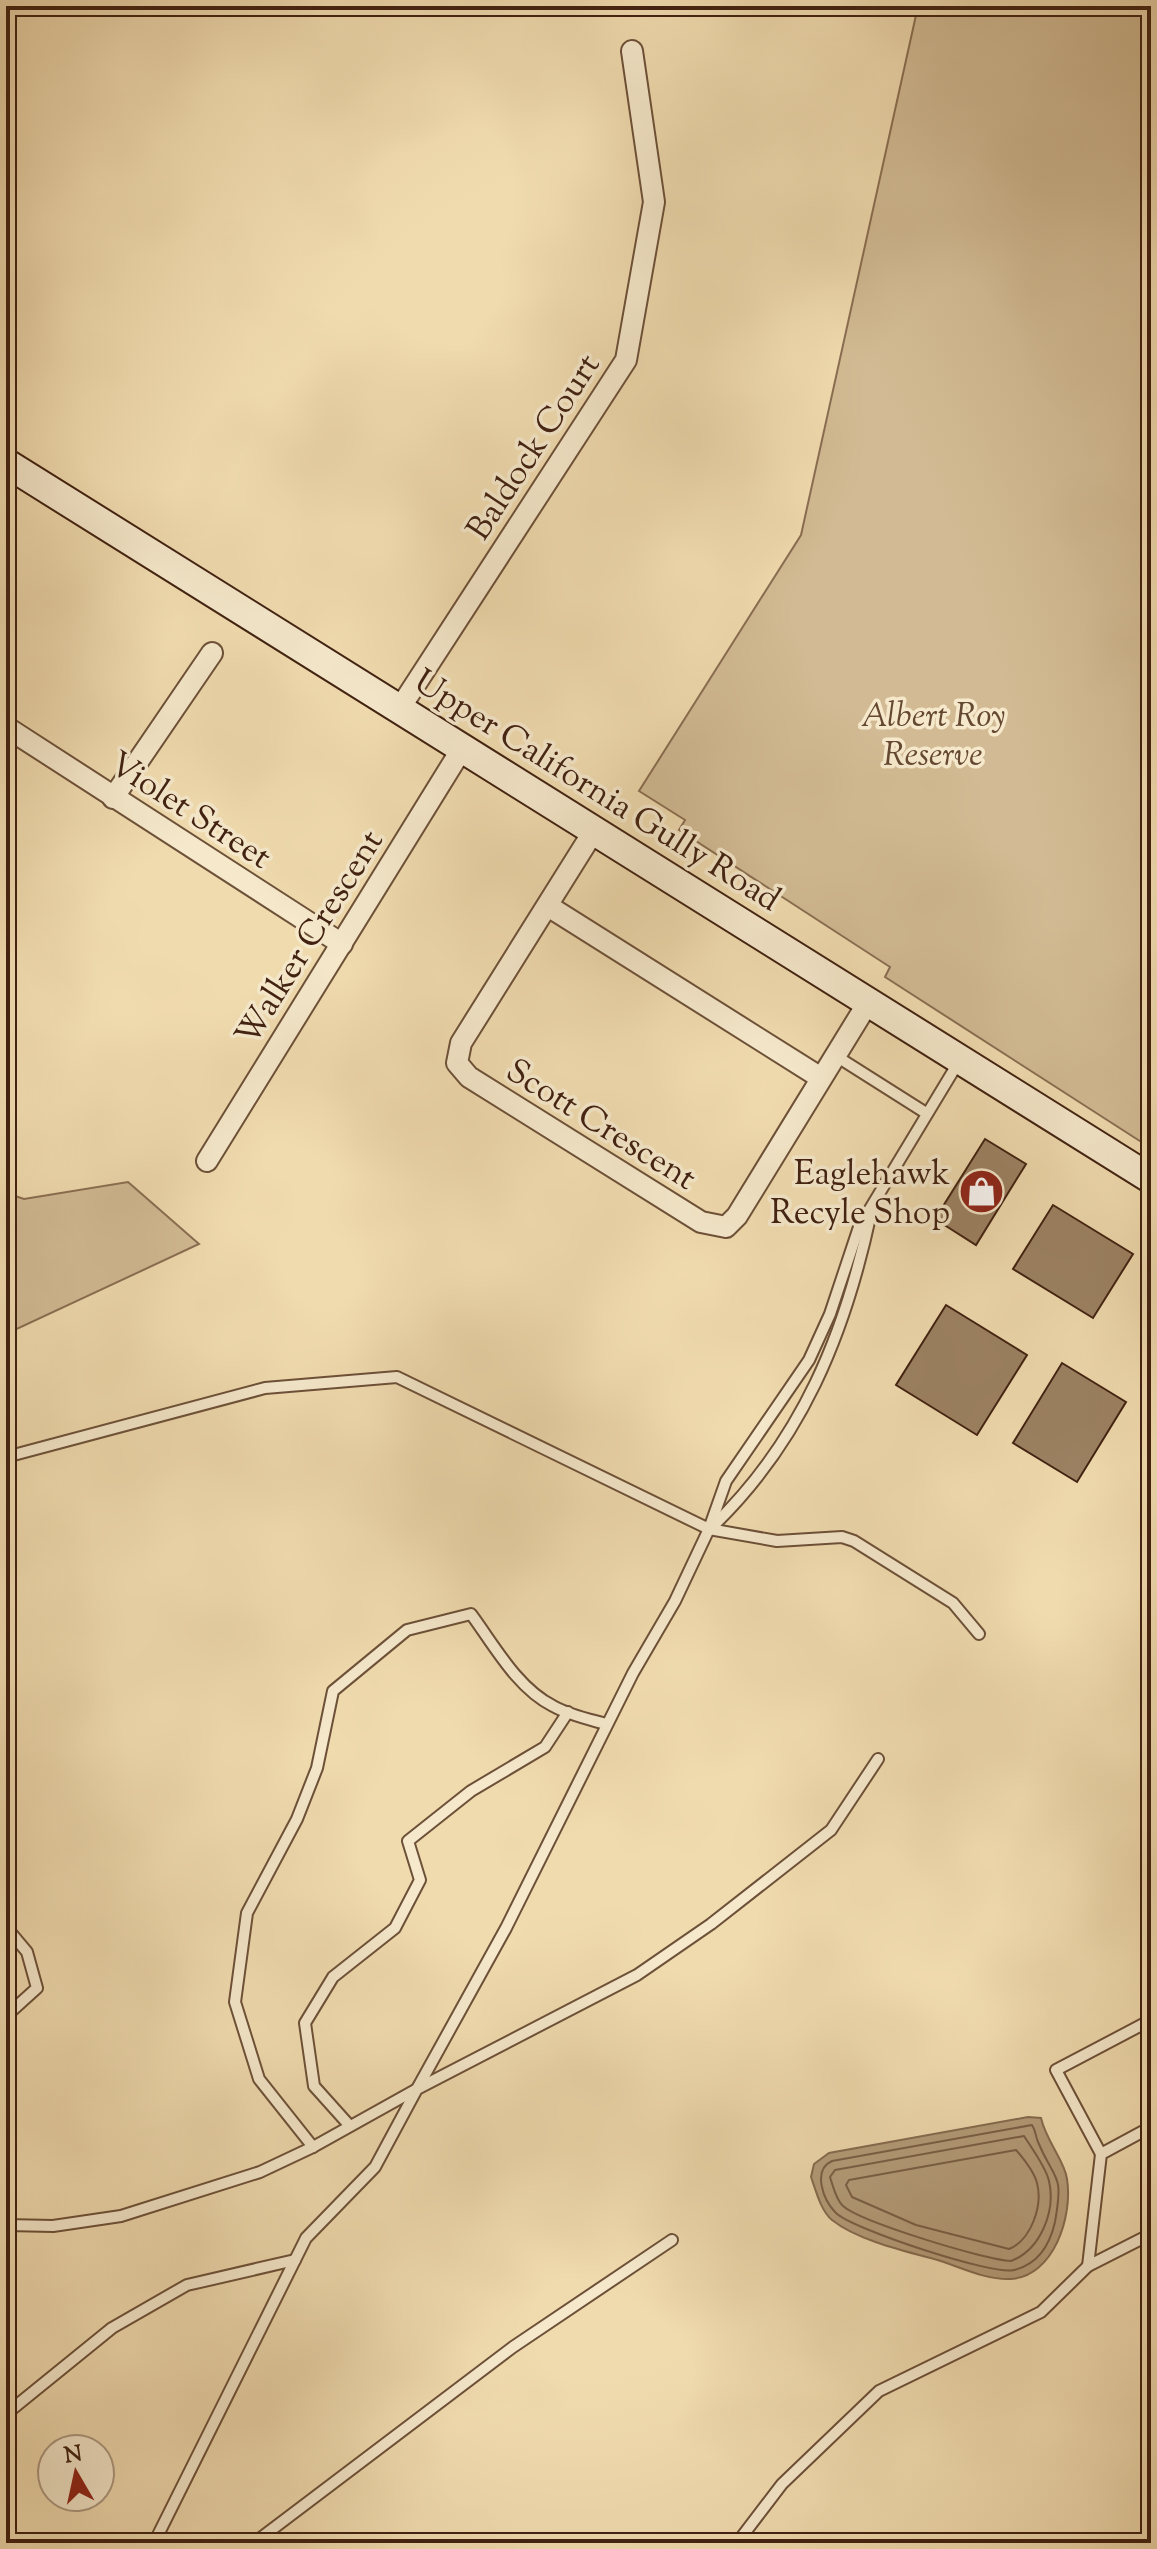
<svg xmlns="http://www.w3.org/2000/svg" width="1157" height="2549" font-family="'Sorts Mill Goudy',serif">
  <rect width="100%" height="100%" fill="#f0dbaf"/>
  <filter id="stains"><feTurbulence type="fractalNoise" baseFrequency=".0025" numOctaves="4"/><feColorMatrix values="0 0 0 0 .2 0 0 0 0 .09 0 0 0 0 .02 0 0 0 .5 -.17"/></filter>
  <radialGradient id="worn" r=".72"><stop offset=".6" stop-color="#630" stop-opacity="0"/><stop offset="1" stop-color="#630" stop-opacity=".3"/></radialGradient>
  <g fill="#d2bb94" stroke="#8a6e52" stroke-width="2">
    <polygon points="918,6 1151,6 1151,1138 1146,1145 885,977 890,967 679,830 685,820 639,791 801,535"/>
    <polygon points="128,1182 199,1244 6,1334 6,1193 24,1199"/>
  </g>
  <path fill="#b49c79" stroke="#866b4f" stroke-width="2" d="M1028,2117L1041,2118C1046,2141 1065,2161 1067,2179C1073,2216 1054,2277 1010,2279C984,2280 959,2266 934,2259C904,2251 857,2240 832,2220C821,2211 816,2191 811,2177L814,2164L829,2153Z"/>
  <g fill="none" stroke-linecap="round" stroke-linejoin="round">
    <g stroke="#7a5e45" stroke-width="2">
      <path d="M1032,2125C1036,2131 1035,2135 1038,2142C1055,2183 1064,2171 1055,2222C1050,2244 1039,2264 1014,2270C994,2276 852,2229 836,2213C823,2200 812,2170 832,2161Z"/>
      <path d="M1024,2136C1031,2147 1046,2167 1049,2181C1056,2212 1040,2250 1011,2261C985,2260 861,2222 843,2206C836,2200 833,2186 830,2177L835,2170Z"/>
      <path d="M1016,2150C1023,2158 1034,2172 1037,2183C1043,2206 1031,2240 1009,2249L916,2225L852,2197L846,2185L849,2180Z"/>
    </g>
  </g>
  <g fill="#9c8263" stroke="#412111" stroke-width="2">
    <polygon points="985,1139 1026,1164 976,1245 935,1219"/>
    <polygon points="1053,1205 1133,1254 1093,1318 1013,1269"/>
    <polygon points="946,1305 1027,1355 977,1435 896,1385"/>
    <polygon points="1062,1363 1126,1402 1077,1482 1013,1443"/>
  </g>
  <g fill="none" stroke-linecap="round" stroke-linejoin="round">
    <defs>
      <g id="lane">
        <polyline points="836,1056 926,1113"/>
        <polyline points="6,1457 265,1388 397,1377 709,1529 777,1541 842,1537 854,1541 953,1603 979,1634"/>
        <path d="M711,1528C802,1441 845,1334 871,1213"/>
        <polyline points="6,1927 27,1952 37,1988 6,2016"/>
        <polyline points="349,2125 314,2086 305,2023 333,1977 395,1928 420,1880 408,1841 471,1791 545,1747 568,1712"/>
        <path d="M313,2147L259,2079L235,2002L247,1913L297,1819L317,1768L333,1691L407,1630L471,1614C494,1645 517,1688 553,1706C569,1715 588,1719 606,1724"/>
        <polyline points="1101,2154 1056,2070 1151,2020"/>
        <polyline points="6,2225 53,2226 121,2216 260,2172 313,2147 417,2089 506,1928 633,1673 675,1601 709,1529 726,1481 809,1360 830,1314 859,1227 958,1063"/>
        <polyline points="1088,2266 1101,2154 1151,2127"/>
        <polyline points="6,2414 112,2328 187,2285 295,2260"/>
        <polyline points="154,2543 306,2238 375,2167 417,2089 637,1975 711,1924 831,1830 878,1759"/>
        <polyline points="254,2543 513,2347 672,2240"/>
        <polyline points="737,2543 782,2484 879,2391 1041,2312 1088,2266 1151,2234"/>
      </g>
      <g id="street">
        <polyline points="400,708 626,360 654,202 632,51"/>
        <polyline points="6,727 342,944"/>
        <polyline points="113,798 212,653"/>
        <polyline points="595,829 461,1043 457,1063 469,1077 701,1222 726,1227 737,1216 869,1001"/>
        <polyline points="548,906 821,1078"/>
        <polyline points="207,1161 463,747"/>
      </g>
      <polyline id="secondary" points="6,463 1151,1179"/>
    </defs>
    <use href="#lane" stroke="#6d5038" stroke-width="14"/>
    <use href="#street" stroke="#6d5038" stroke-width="24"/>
    <use href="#secondary" stroke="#412111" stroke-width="32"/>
    <use href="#lane" stroke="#f5e8cb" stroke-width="10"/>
    <use href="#street" stroke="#f5e8cb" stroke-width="20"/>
    <use href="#secondary" stroke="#f5e8cb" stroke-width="28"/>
  </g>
  <defs>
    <symbol id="shop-disc" viewBox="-11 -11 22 22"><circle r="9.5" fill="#8f2418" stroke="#f5e8cb"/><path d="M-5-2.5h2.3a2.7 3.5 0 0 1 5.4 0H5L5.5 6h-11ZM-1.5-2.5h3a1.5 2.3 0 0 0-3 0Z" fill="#fff"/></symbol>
  </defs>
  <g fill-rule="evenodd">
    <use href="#shop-disc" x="956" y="1166" width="51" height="51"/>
  </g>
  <g text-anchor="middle" stroke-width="7" stroke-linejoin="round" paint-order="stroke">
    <g font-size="34" fill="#412111" stroke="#f5e8cb">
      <text transform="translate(532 446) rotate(-57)" y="12">Baldock Court</text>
      <text transform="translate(598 789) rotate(32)" y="12">Upper California Gully Road</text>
      <text transform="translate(191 809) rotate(33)" y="12">Violet Street</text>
      <text transform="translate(308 937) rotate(-58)" y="12">Walker Crescent</text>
      <text transform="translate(602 1123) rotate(32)" y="12">Scott Crescent</text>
    </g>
    <g font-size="34" font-style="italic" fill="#654832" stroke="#f5e8cb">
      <text x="933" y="726">Albert Roy<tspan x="933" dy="39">Reserve</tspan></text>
    </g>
    <g font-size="34" fill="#412111" stroke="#f5e8cb" text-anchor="end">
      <text x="950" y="1184">Eaglehawk<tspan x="950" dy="39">Recyle Shop</tspan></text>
    </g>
  </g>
  <rect width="1157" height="2549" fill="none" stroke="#f0dbaf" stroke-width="32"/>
  <rect x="8" y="8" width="1141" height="2533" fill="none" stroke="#412111" stroke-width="4"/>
  <rect x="16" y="16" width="1125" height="2517" fill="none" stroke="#412111" stroke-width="2"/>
  <g transform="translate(76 2473) rotate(351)"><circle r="38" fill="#f5e8cb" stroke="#ad9881" stroke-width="2"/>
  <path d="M0-6L14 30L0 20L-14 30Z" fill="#8f2418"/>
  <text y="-12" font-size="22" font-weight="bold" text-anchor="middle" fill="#412111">N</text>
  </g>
  <rect width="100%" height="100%" filter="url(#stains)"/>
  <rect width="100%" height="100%" fill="url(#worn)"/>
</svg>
